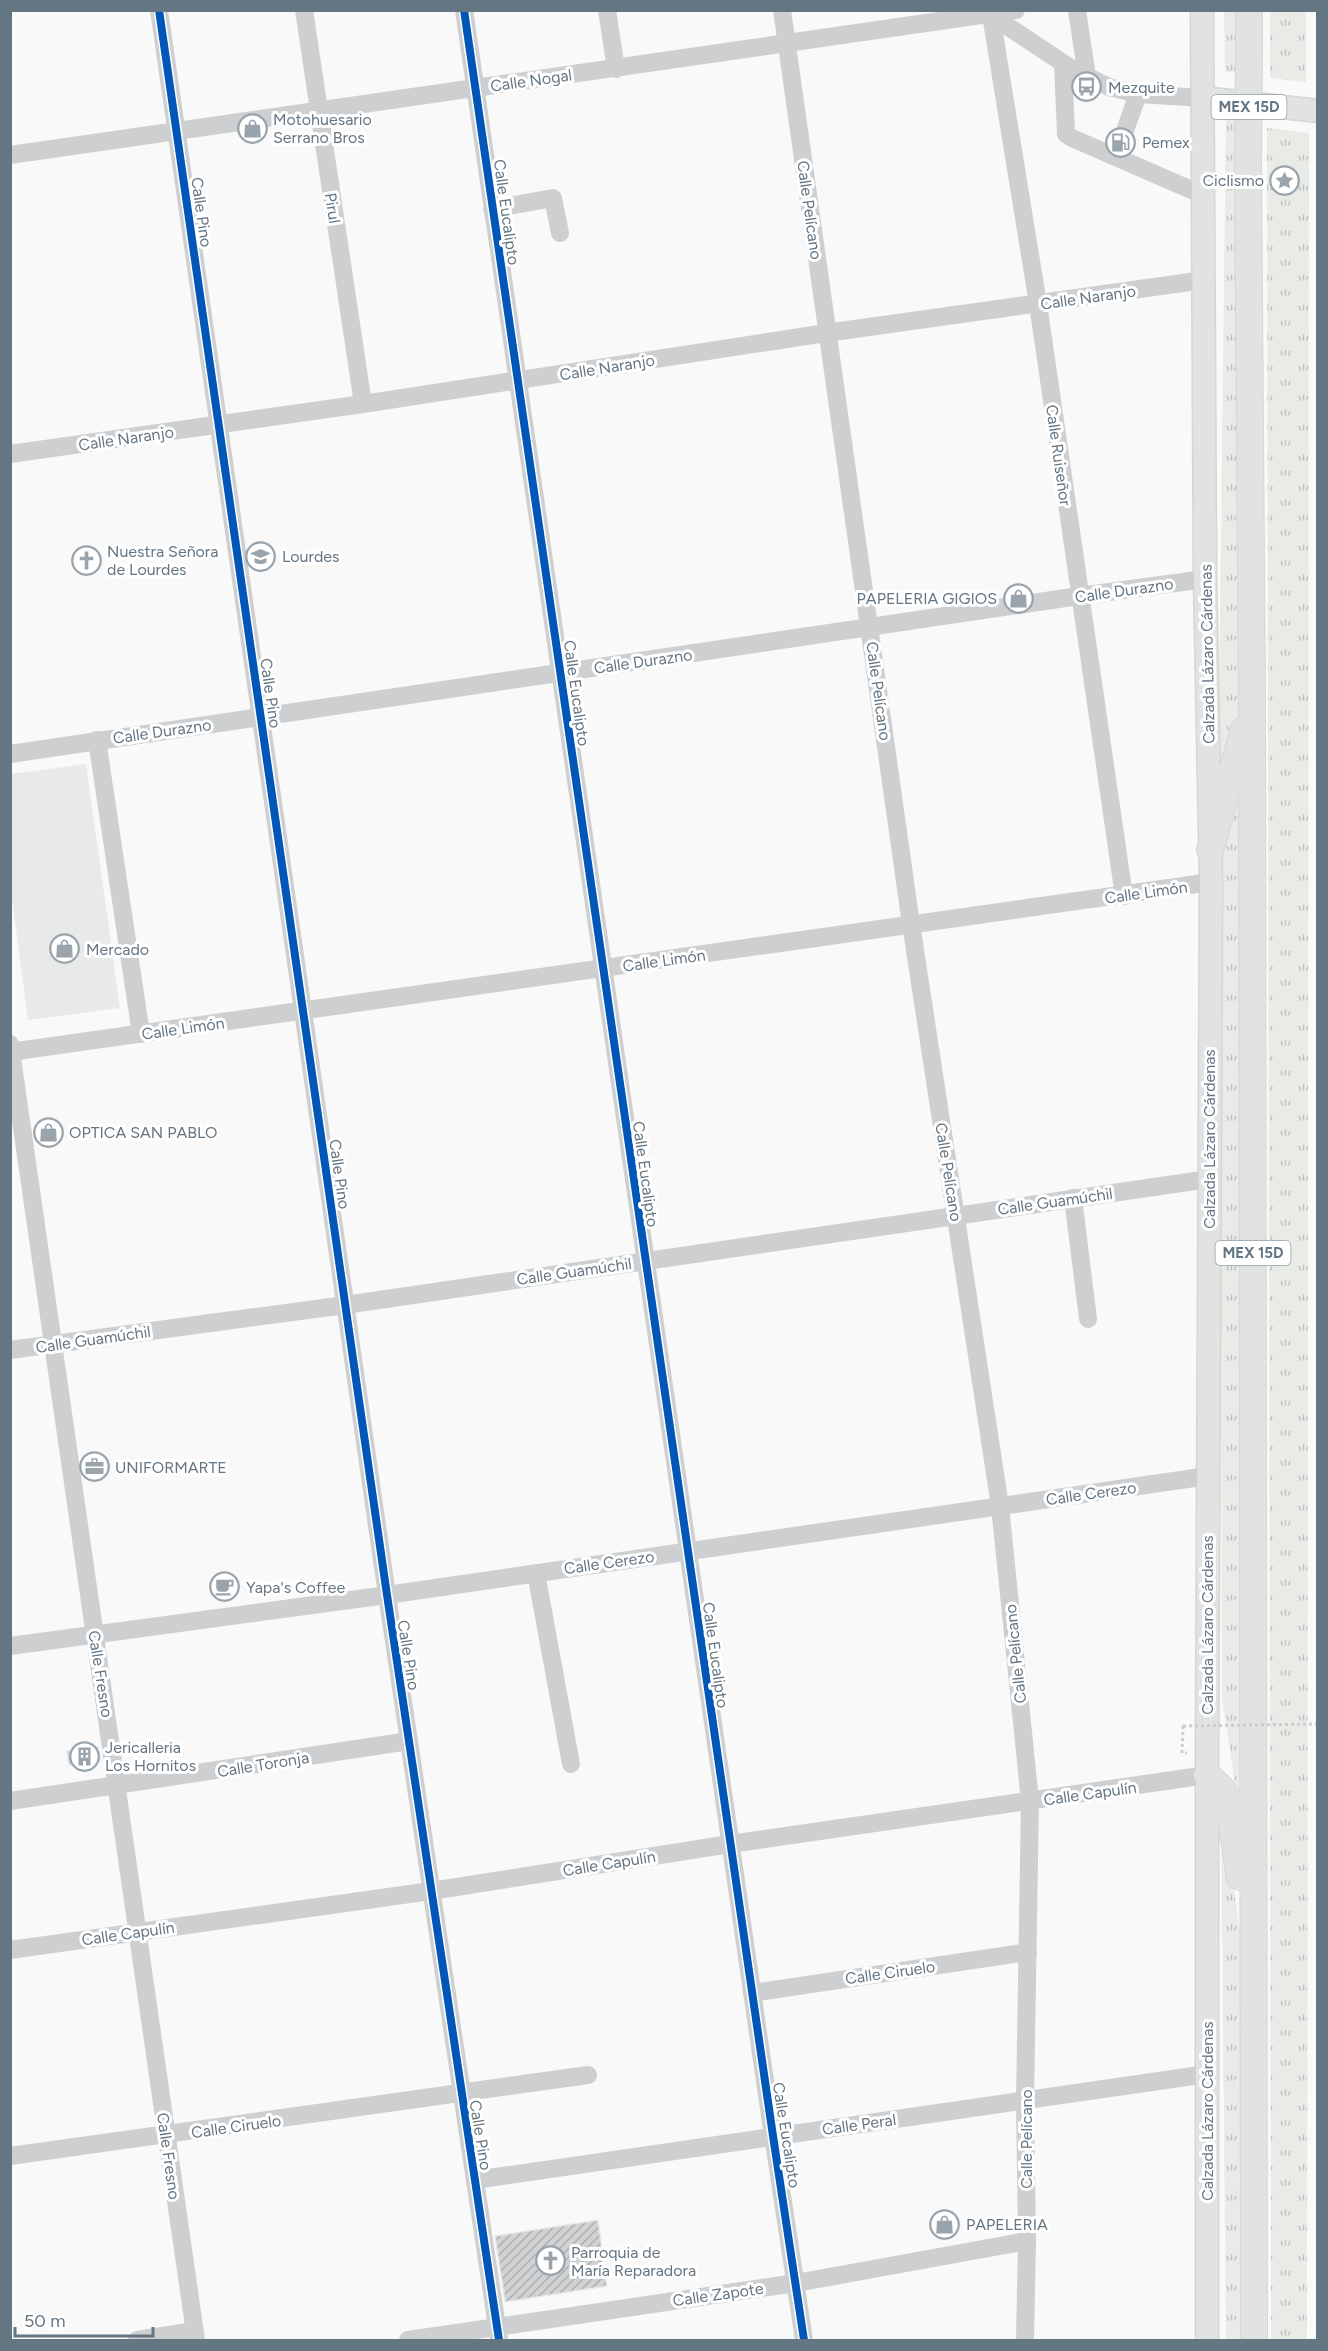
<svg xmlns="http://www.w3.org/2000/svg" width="1328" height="2351" font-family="Figtree,sans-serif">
  <defs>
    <pattern id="grass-tufts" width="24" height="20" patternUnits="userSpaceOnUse" patternTransform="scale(1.5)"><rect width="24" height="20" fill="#e8ebe6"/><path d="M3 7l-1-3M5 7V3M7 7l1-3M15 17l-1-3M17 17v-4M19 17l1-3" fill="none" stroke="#c0c3c0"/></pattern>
    <pattern id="building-hatch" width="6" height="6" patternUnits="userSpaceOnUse" patternTransform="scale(1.5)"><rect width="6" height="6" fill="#d0d2d3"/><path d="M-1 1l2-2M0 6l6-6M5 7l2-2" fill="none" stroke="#acafb1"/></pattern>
  </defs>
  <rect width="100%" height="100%" fill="#f9f9f9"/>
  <polygon fill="#e8e9e9" points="86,764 120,1008 28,1020 11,891 11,774"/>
  <g fill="url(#grass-tufts)">
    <polygon points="1224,11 1238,11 1237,73 1225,72"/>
    <polygon points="1270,11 1306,11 1306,82 1270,78"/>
    <polygon points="1226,116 1239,119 1246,691 1218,787"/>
    <polygon points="1267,128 1309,133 1307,2340 1271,2340"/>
    <polygon points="1247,763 1247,1864 1222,1697 1220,854"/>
    <polygon points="1221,1799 1245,1967 1241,2340 1226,2340"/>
  </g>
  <g fill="url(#building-hatch)" stroke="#e8e8e8" stroke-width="1.5">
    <polygon points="98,1747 100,1761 69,1765 67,1751"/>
    <polygon points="598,2220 607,2286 505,2302 495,2236"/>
  </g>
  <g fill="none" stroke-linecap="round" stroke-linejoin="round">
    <defs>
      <g id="major">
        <polyline points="1202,10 1205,579 1211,882 1207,1753 1207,2340"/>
        <polyline points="1203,98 1318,111"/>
      </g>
      <g id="highway">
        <polyline points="1249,49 1249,10"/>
        <polyline points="1248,165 1252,698 1254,2340"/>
        <polyline points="1210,850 1244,730"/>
        <polyline points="1207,1775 1222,1789 1228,1799 1240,1877"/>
      </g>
    </defs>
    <use href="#major" stroke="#d5d6d7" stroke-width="25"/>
    <use href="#highway" stroke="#d5d6d6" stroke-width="28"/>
    <polyline stroke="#cbcccd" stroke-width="3" stroke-dasharray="3 3" stroke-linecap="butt" points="1183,1726 1182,1753 1187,1753"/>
    <g stroke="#cecfd0" stroke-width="18">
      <polyline points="159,10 387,1595 499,2340"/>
      <polyline points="304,10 363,404"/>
      <polyline points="464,10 773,2136 804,2340"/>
      <polyline points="607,10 616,69"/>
      <polyline points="782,10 911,924 1000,1506 1030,1801 1025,2102 1027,2241 1025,2340"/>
      <polyline points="1077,10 1087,77"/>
      <polyline points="986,12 1075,71 1109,87 1138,94 1203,98"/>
      <polyline points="991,15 1038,304 1124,896"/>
      <polyline points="1063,64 1066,134 1072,138 1203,195"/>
      <polyline points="10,155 1016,10"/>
      <polyline points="1116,156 1138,94"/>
      <polyline points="492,209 553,198 560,233"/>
      <polyline points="10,454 363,404 826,333 1204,280"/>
      <polyline points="97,740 141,1034"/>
      <polyline points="10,754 1079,596 1205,579"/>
      <polyline points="10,1044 196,2340"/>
      <polyline points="10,1052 1211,882"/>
      <polyline points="1073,1198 1088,1319"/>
      <polyline points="10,1350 345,1305 1209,1179"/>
      <polyline points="536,1573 571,1764"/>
      <polyline points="10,1646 387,1595 1208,1476"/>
      <polyline points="10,1801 409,1741"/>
      <polyline points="10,1950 431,1891 730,1844 1207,1775"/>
      <polyline points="752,1993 1028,1952"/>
      <polyline points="10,2156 588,2075"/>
      <polyline points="475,2180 1207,2074"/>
      <polyline points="137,2340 194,2331"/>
      <polyline points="408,2340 796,2283 1027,2241"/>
    </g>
    <use href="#major" stroke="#e1e2e2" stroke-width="22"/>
    <use href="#highway" stroke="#e1e2e2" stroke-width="26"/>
    <defs>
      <polyline id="highway-bridge" points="1248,165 1249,49"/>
    </defs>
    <use href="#highway-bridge" stroke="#d5d6d6" stroke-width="28" stroke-linecap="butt"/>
    <polyline stroke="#cbcccd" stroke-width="3" stroke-dasharray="3 3" stroke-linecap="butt" points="1183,1726 1318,1724"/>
    <use href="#highway-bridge" stroke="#e1e2e2" stroke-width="26"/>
    <defs>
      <g id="cycleway">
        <polyline points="159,10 387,1595 499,2340"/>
        <polyline points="464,10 773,2136 804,2340"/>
      </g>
    </defs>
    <use href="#cycleway" stroke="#fff" stroke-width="11"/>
    <use href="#cycleway" stroke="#0057b8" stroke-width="8"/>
  </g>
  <defs>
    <symbol id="bus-ring" viewBox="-11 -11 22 22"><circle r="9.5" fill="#fff" stroke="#99a4ac" stroke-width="1.5"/><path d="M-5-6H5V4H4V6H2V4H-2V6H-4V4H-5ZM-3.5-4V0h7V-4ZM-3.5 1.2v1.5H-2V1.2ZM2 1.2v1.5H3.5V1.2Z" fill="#99a4ac"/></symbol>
    <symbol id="shop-ring" viewBox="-11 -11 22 22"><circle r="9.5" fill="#fff" stroke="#99a4ac" stroke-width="1.5"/><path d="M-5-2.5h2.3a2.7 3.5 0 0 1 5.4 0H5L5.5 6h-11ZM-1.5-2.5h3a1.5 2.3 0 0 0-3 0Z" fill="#99a4ac"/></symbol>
    <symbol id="fuel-ring" viewBox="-11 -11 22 22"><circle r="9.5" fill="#fff" stroke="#99a4ac" stroke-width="1.5"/><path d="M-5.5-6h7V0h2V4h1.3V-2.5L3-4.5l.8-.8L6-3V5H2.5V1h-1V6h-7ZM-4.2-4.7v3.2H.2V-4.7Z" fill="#99a4ac"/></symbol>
    <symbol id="sight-ring" viewBox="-11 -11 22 22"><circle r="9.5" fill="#fff" stroke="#99a4ac" stroke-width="1.5"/><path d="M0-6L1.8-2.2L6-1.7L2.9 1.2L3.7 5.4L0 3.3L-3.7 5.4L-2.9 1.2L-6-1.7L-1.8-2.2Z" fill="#99a4ac"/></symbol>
    <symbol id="school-ring" viewBox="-11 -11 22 22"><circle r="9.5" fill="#fff" stroke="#99a4ac" stroke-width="1.5"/><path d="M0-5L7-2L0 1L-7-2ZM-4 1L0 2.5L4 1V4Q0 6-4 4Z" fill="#99a4ac"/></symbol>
    <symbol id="church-ring" viewBox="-11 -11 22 22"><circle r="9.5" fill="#fff" stroke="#99a4ac" stroke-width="1.5"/><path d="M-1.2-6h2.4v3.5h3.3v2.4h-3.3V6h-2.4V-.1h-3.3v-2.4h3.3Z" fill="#99a4ac"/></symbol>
    <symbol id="office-ring" viewBox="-11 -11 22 22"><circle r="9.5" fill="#fff" stroke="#99a4ac" stroke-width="1.5"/><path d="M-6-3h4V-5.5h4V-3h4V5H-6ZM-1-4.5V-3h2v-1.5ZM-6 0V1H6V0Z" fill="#99a4ac"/></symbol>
    <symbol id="cafe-ring" viewBox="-11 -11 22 22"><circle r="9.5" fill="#fff" stroke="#99a4ac" stroke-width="1.5"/><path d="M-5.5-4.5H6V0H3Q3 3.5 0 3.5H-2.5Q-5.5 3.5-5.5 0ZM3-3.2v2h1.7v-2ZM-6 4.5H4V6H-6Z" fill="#99a4ac"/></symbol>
    <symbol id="building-ring" viewBox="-11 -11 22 22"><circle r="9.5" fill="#fff" stroke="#99a4ac" stroke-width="1.5"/><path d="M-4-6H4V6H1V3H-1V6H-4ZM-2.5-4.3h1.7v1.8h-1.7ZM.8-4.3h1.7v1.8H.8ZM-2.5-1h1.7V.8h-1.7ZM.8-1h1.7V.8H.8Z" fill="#99a4ac"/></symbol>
  </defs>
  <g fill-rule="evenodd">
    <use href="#bus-ring" x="1070" y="70" width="33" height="33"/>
    <use href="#shop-ring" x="236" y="112" width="33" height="33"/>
    <use href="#fuel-ring" x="1104" y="126" width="33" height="33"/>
    <use href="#sight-ring" x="1268" y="164" width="33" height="33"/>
    <use href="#school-ring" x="244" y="540" width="33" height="33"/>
    <use href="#church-ring" x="70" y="544" width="33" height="33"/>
    <use href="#shop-ring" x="1002" y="582" width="33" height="33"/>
    <use href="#shop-ring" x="48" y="932" width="33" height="33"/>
    <use href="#shop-ring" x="32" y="1116" width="33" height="33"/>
    <use href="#office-ring" x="78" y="1450" width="33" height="33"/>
    <use href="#cafe-ring" x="208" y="1570" width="33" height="33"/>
    <use href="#building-ring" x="68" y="1740" width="33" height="33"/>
    <use href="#shop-ring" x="928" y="2208" width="33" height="33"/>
    <use href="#church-ring" x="534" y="2244" width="33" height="33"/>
  </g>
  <g text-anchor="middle" stroke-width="6" stroke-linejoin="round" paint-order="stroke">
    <g fill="#fff" stroke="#939fa8" stroke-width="1.5">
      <rect x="1211.5" y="95" width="75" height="24" rx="4.5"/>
      <rect x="1215.5" y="1241" width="75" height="24" rx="4.5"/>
    </g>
    <g font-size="15" font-weight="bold" fill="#657683">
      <text x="1249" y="112">MEX 15D</text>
      <text x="1253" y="1258">MEX 15D</text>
    </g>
    <g font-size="16" fill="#657683" stroke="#fff">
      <text transform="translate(531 80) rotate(-8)" y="6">Calle Nogal</text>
      <text transform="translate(333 208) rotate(81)" y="6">Pirul</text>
      <text transform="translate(810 210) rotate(82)" y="6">Calle Pelícano</text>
      <text transform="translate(202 212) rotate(82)" y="6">Calle Pino</text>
      <text transform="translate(507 212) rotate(82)" y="6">Calle Eucalipto</text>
      <text transform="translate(1088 297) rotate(-8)" y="6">Calle Naranjo</text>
      <text transform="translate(607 367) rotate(-9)" y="6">Calle Naranjo</text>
      <text transform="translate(126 438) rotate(-8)" y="6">Calle Naranjo</text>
      <text transform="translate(1059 455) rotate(82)" y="6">Calle Ruiseñor</text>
      <text transform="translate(1124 590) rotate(-8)" y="6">Calle Durazno</text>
      <text transform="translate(1207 654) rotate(-91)" y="6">Calzada Lázaro Cárdenas</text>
      <text transform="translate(643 661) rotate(-8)" y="6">Calle Durazno</text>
      <text transform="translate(879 691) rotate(82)" y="6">Calle Pelícano</text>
      <text transform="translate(271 693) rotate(82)" y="6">Calle Pino</text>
      <text transform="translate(577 693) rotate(82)" y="6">Calle Eucalipto</text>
      <text transform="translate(162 731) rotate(-8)" y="6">Calle Durazno</text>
      <text transform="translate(1146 892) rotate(-8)" y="6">Calle Limón</text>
      <text transform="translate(664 960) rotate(-8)" y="6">Calle Limón</text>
      <text transform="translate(183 1028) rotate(-8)" y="6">Calle Limón</text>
      <text transform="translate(1209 1139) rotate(-90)" y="6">Calzada Lázaro Cárdenas</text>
      <text transform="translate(949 1172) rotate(81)" y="6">Calle Pelícano</text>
      <text transform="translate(340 1174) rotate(82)" y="6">Calle Pino</text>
      <text transform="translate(646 1174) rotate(82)" y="6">Calle Eucalipto</text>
      <text transform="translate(1055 1201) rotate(-8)" y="6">Calle Guamúchil</text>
      <text transform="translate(574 1271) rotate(-8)" y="6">Calle Guamúchil</text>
      <text transform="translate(93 1339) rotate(-8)" y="6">Calle Guamúchil</text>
      <text transform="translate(1091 1493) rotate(-8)" y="6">Calle Cerezo</text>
      <text transform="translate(609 1562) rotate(-8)" y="6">Calle Cerezo</text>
      <text transform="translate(1207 1625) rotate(-90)" y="6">Calzada Lázaro Cárdenas</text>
      <text transform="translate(1015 1654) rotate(-96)" y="6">Calle Pelícano</text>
      <text transform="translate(409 1655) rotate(81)" y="6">Calle Pino</text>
      <text transform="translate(716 1655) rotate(82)" y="6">Calle Eucalipto</text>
      <text transform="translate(101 1674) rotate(81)" y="6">Calle Fresno</text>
      <text transform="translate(263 1764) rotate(-9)" y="6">Calle Toronja</text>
      <text transform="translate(1090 1793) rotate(-8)" y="6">Calle Capulín</text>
      <text transform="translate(609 1863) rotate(-9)" y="6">Calle Capulín</text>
      <text transform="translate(128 1933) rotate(-8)" y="6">Calle Capulín</text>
      <text transform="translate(890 1972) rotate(-8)" y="6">Calle Ciruelo</text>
      <text transform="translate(1207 2111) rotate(-90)" y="6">Calzada Lázaro Cárdenas</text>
      <text transform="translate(859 2124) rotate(-8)" y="6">Calle Peral</text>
      <text transform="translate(236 2126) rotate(-8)" y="6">Calle Ciruelo</text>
      <text transform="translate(481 2135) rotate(81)" y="6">Calle Pino</text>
      <text transform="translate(787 2135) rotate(81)" y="6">Calle Eucalipto</text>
      <text transform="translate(1026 2139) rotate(-90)" y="6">Calle Pelícano</text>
      <text transform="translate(169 2156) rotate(82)" y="6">Calle Fresno</text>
      <text transform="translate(718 2294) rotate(-8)" y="6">Calle Zapote</text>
    </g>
    <g font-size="16" fill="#657683" stroke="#fff" text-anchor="start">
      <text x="1108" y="93">Mezquite</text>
      <text x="273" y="125">Motohuesario<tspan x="273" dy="18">Serrano Bros</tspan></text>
      <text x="1142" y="148">Pemex</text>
      <text x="1264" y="186" text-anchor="end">Ciclismo</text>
      <text x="107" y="557">Nuestra Señora<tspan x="107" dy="18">de Lourdes</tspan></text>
      <text x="282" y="562">Lourdes</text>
      <text x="997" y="604" text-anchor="end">PAPELERIA GIGIOS</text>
      <text x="86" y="955">Mercado</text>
      <text x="69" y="1138">OPTICA SAN PABLO</text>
      <text x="115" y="1473">UNIFORMARTE</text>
      <text x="246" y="1593">Yapa's Coffee</text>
      <text x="105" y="1753">Jericalleria<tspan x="105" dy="18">Los Hornitos</tspan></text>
      <text x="966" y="2230">PAPELERIA</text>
      <text x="571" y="2258">Parroquia de<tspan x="571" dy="18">María Reparadora</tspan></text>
    </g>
  </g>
  <rect width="1328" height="2351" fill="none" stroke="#657683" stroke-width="24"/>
  <path d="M15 2327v9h138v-9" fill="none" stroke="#657683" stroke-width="3"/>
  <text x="24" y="2327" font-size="18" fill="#657683" stroke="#ffffff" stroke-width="4.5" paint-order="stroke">50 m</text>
</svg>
